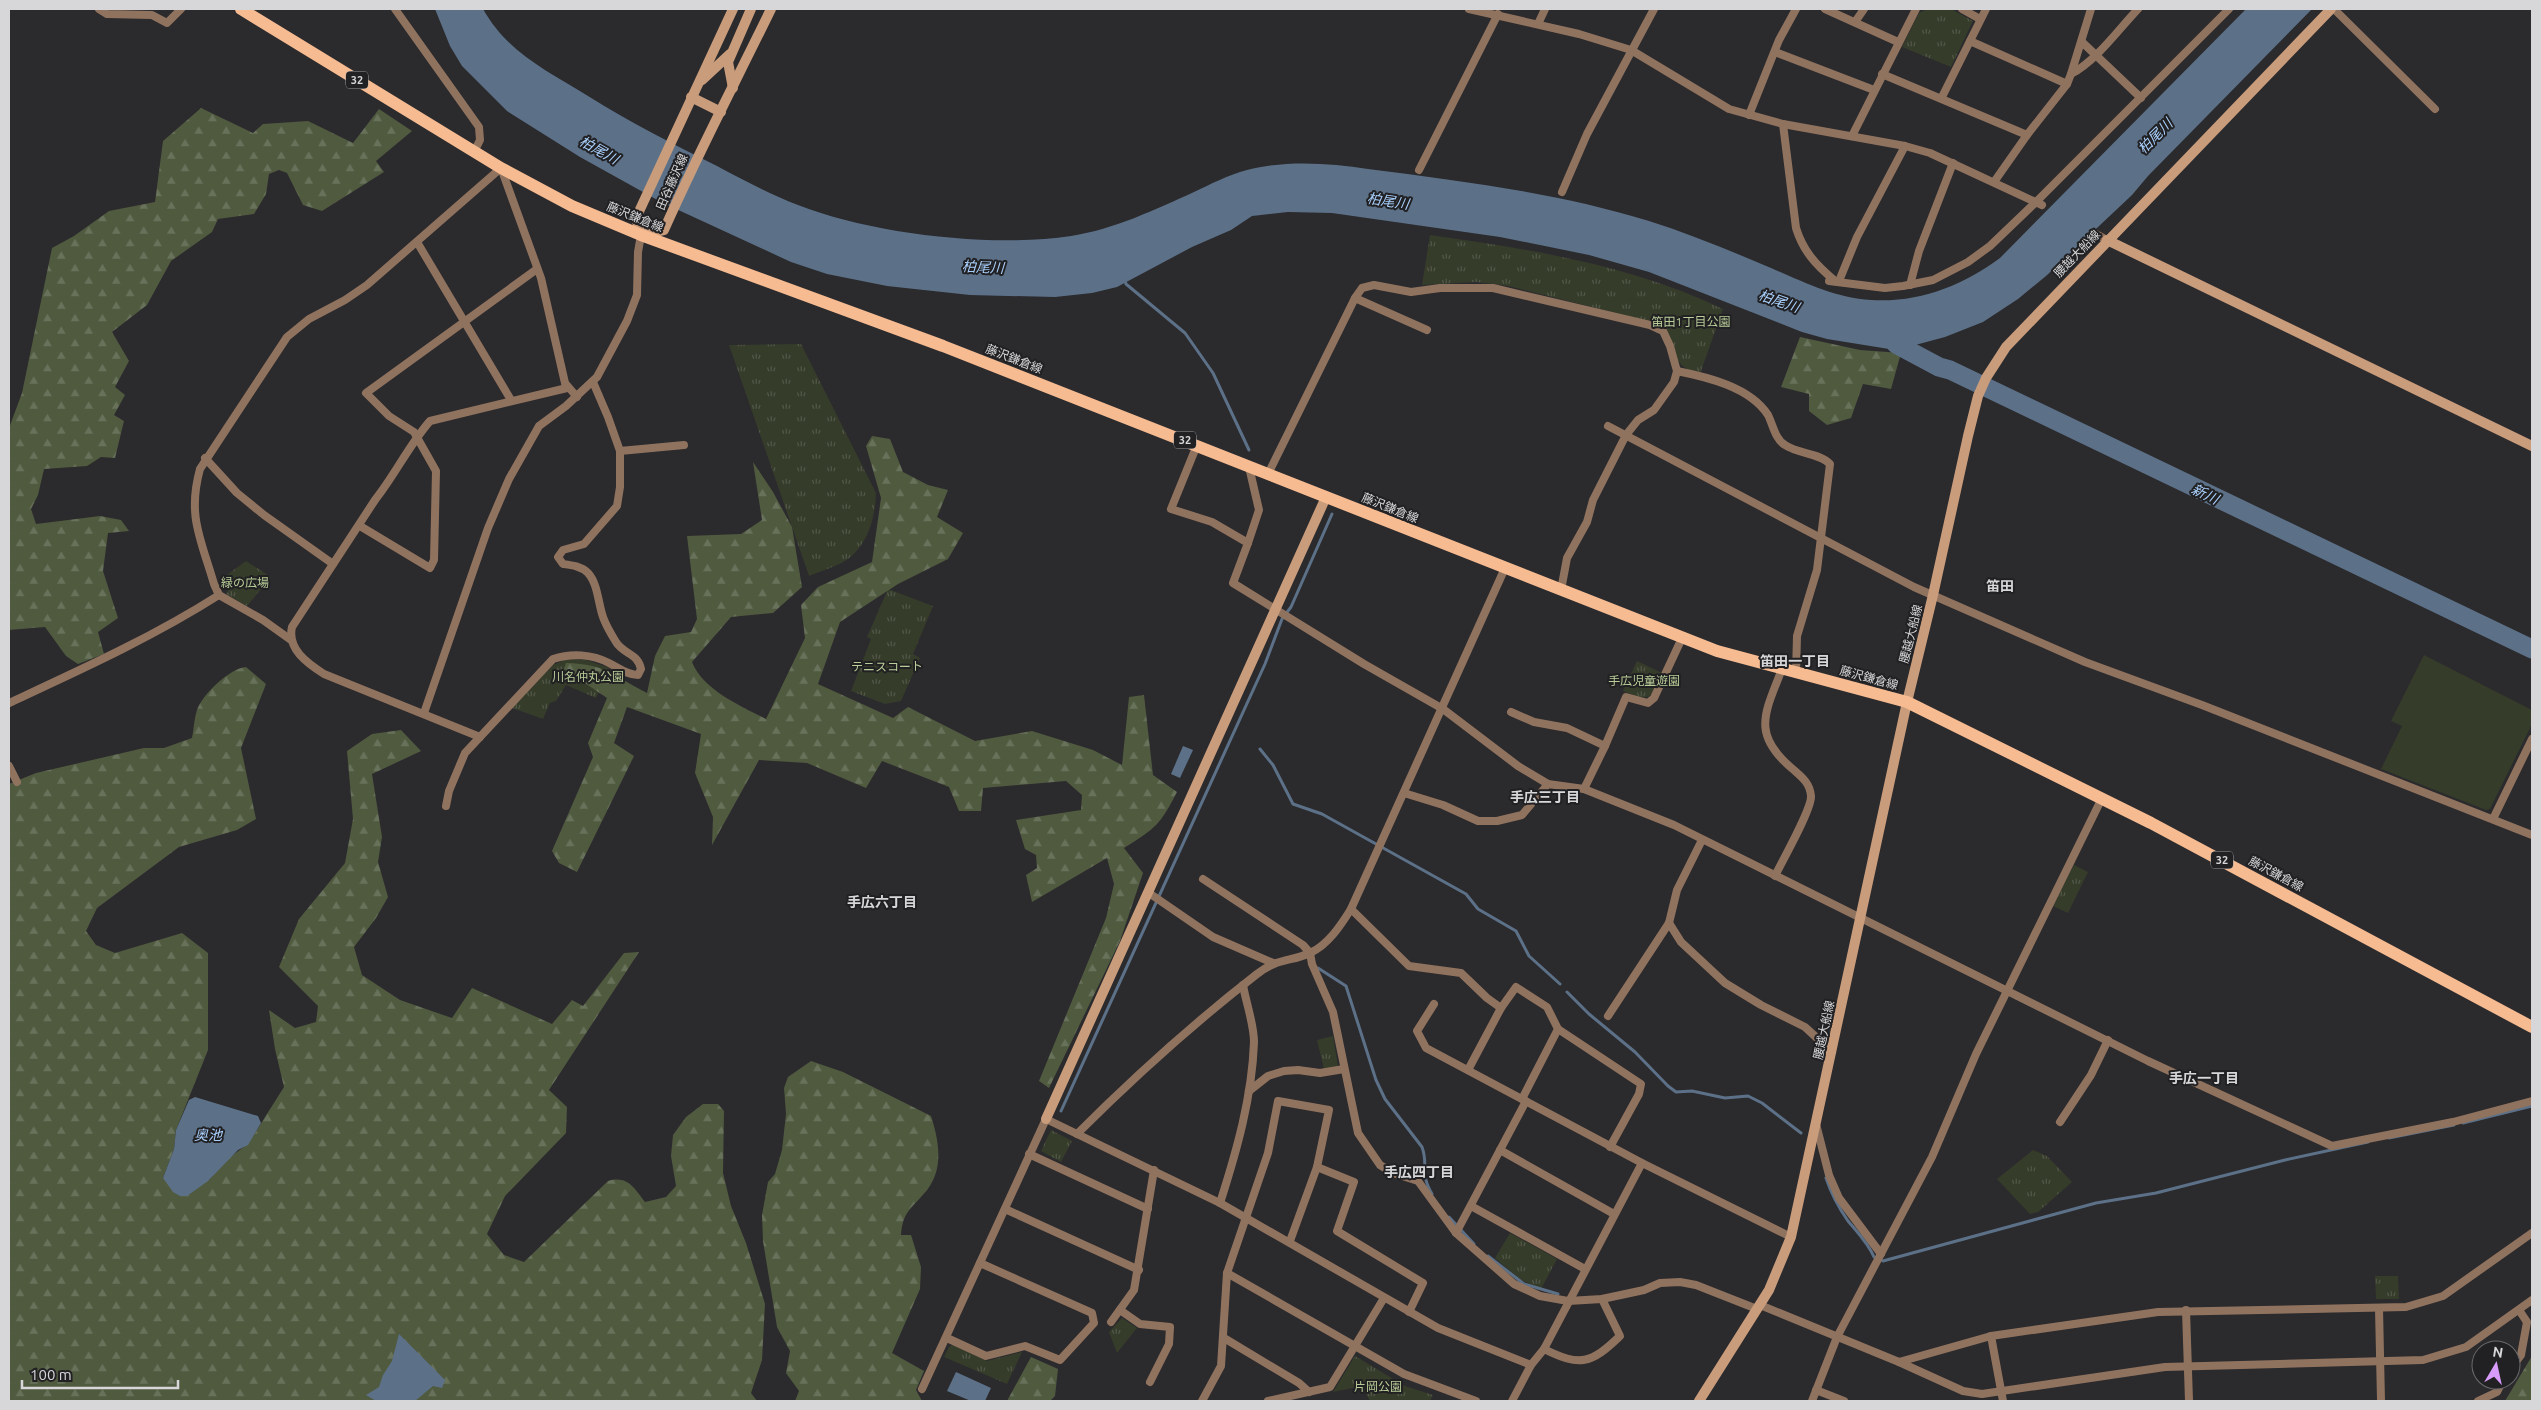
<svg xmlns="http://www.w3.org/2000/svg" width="2541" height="1410" font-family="Ubuntu,'Noto Sans JP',sans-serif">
  <defs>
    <pattern id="grass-tufts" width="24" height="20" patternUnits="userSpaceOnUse" patternTransform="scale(1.25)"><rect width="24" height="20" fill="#353c2a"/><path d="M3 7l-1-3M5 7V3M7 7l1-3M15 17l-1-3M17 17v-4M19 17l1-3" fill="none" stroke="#525748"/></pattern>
    <pattern id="forest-firs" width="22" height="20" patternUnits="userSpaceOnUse" patternTransform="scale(1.25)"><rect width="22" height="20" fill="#505a3f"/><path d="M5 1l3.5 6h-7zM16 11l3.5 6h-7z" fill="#68715a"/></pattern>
  </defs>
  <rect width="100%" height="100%" fill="#2b2a2d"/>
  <g fill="url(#grass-tufts)">
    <polygon points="1927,9 1951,9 1973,21 1951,67 1902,47 1919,13"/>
    <path d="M1430,235C1529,249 1632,265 1723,309L1700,374C1665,365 1682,344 1660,324L1508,286L1476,282L1422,285Z"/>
    <path d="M801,344L876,493C875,517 869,543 848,559C838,566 821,571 809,576L729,345Z"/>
    <polygon points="246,561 271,577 247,606 226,594 229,588 220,580"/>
    <polygon points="888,589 933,606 913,654 920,658 901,701 885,704 851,691 871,639 867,637"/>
    <polygon points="567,659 586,660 610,668 596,698 566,685 556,701 550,703 543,719 512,708 553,665"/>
    <path d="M1637,661L1664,674C1651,700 1650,702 1623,691Z"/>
    <polygon points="2074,865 2088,872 2068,913 2053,906"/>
    <polygon points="1333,1036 1338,1066 1324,1069 1317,1040"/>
    <polygon points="1051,1130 1072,1141 1061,1162 1041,1151"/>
    <polygon points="2033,1150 2047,1156 2072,1182 2038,1212 2030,1214 1997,1179"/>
    <polygon points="1510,1233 1557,1259 1541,1289 1521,1280 1495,1258"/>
    <polygon points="2375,1276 2398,1276 2399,1299 2376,1299"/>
    <polygon points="1122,1318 1137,1328 1117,1353 1109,1332"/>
    <polygon points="953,1345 987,1361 1022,1352 1007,1384 944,1357 949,1347"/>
    <polygon points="1355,1356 1405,1386 1433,1395 1430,1401 1370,1401 1362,1386 1333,1392"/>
  </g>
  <g fill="url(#forest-firs)">
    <polygon points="201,108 253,133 263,124 308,121 353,143 379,109 412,131 376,161 384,172 322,211 303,205 287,173 279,170 269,174 266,194 254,214 218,219 212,232 171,261 147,305 112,332 129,361 115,387 125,395 114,415 124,421 115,458 101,457 87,466 44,469 38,495 31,509 36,524 100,516 121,520 129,531 108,533 103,571 118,618 98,632 104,654 78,664 66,656 45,627 9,630 9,428 22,393 52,248 74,236 109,211 155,202 163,141"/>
    <polygon points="1800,337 1860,350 1901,353 1891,389 1863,384 1851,418 1827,425 1809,411 1809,394 1781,387"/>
    <path d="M872,436L890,439L903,472L928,485L948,490L937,517L963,533L948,559L898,584L840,622L818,684L893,718L908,707L975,741L1032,731L1093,750L1122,765L1129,697L1144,695L1153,775L1177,792C1160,825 1156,828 1124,848L1143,873L1120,941L1049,1088L1039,1081L1106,918L1114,884L1107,858L1032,902L1026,875L1037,868L1036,855L1025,849L1016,820L1081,810L1082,795L1066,781L983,788L981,811H959L949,787L882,761L866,788L807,763L759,760L712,845L713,817L695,773L701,734L627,707L614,743L634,756L577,872L559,863L552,851L593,757L588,743L607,698L564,669L566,663C607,664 613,676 647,693L655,656L665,636L691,632L697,619L687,536L741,534L762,520L753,462L773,492L792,527L802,587L773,613L731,617L692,662C703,690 741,706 766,719L805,638L801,605L818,587L872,562L881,498L866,446Z"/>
    <path d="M246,667L266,684L241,748L256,819L237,830L179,847L97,908L86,931L96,945L115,953L182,933L208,953V1050L176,1130L174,1149L163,1178L209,1180L226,1160L248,1144L284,1087L275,1049L269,1010L295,1028L316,1022L318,1006L279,967L299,919L345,863L353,819L347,751L372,734L401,730L421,751L372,774L382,837L378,862L388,897L376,918L354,947L362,975L400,1000L452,1018L472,988L552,1024L572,1000L583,1006L624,953L639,952L549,1090L567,1107L566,1133L505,1196L487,1234L504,1255L524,1262L608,1181C628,1175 634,1188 645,1202L666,1197L676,1186L671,1156L673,1135L686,1117L703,1104H718L724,1111L723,1173L731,1206L746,1243L765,1304L762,1360L751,1393L757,1401H9V784L36,773L144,748H164L192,738C194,729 194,719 197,710C202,695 230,668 246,667Z"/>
    <path d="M811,1061L843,1072L931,1116C939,1141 944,1168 927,1190C912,1209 903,1210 901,1235H911L921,1267L920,1289L892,1353L924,1371L916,1390L922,1401H795L799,1391L786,1373L790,1351L777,1327L763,1241L762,1215L768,1182L775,1174L782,1150L786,1114L784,1088L788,1077Z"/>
    <polygon points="2532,1356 2532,1401 2505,1401"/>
    <polygon points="1031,1357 1058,1369 1055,1396 1050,1401 1007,1401"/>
  </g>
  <polygon fill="#353c2a" points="2424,655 2532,710 2532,724 2490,809 2486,810 2381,769 2402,726 2391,721"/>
  <g fill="#5c7188">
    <path d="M435,9H483C508,53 546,70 588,96C629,122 673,144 717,166C743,180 770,194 798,205C872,234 992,248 1071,236C1115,229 1154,210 1194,192C1211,184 1228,175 1247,170C1286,160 1329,163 1368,169C1462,181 1558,193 1649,221C1690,234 1731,251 1771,268C1804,282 1835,298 1871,300C1919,303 1962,286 2000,258L2246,9H2312L2148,176L2132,195L2046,276L2018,299L1983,322L1945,337L1904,348L1889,349L1827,339L1802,332L1649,272L1589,255L1500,237L1332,213L1288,212L1252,216L1231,230L1192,247L1117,287L1092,293L1055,297L970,295L887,286L827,274L791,262L661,202L580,157L507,111L462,66L450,46Z"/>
    <polygon points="1183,746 1193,750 1180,778 1171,774"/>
    <polygon points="195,1097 258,1116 261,1123 248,1145 238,1150 208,1181 187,1196 180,1196 173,1192 163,1178 174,1149 176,1130 189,1100"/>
    <polygon points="399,1334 445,1380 442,1388 433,1386 415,1401 376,1401 366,1395 379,1387 383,1375 392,1361"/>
    <polygon points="956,1372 991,1388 985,1401 971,1401 947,1391"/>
  </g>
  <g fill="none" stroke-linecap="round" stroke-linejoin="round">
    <g stroke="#5c7188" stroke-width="3">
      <polyline points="1124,278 1126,284 1185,333 1213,373 1249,450"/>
      <polyline points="1260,749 1273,765 1293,804 1322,814 1466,894 1478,909 1516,931 1529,956 1560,984"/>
      <path d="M1318,968L1346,986L1376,1080L1385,1099L1422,1147C1429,1166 1419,1172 1432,1194"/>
      <polyline points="1567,992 1589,1014 1635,1052 1668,1086 1676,1092 1692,1091 1725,1098 1748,1096 1762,1103 1801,1133"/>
      <polyline points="1061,1111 1265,664 1282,619 1291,607 1332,514"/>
      <polyline points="2463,1123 2532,1106"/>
      <polyline points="2389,1138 2454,1125"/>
      <path d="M1826,1178C1831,1193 1839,1208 1848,1221C1858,1233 1868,1243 1874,1257L1883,1261L2096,1203L2156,1193L2285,1160L2368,1142"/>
      <polyline points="1449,1217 1474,1244"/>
      <polyline points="1488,1256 1524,1284 1558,1294"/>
    </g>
    <polyline stroke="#5c7188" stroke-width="19" points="1892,329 1896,344 1939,367 1950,370 2532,649"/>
    <g stroke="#90735f" stroke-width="8">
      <polyline points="99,9 107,14 152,15 167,23 181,9"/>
      <polyline points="395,9 479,127 480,140 474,152"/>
      <polyline points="1469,9 1579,34 1631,50 1729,109 1783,124 1905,146 1930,153 2042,205"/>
      <polyline points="1825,9 1898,42"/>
      <polyline points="1962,9 1980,19"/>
      <polyline points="2334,9 2435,109"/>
      <polyline points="1855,22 1864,9"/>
      <polyline points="1538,24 1545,9"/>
      <polyline points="1970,41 2067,84"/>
      <polyline points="2082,42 2141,98"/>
      <polyline points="1775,52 1874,90"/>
      <polyline points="1882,74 2027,135"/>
      <polyline points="2071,74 2091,9"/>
      <polyline points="1942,97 1986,9"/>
      <polyline points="1749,115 1779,40 1796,9"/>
      <path d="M1783,124L1796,228C1803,251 1816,265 1834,280"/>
      <polyline points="1852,136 1916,9"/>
      <polyline points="1419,170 1498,14"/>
      <path d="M1994,182L2027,135L2067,84L2071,74C2097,60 2117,31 2138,9"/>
      <polyline points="1562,192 1587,134 1654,9"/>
      <polyline points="2096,234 2107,240"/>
      <polyline points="417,242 511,400"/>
      <polyline points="1829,281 1885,288 1903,286 1933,280 1968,262 1990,246 2036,202 2229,9"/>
      <polyline points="1839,281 1857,237 1905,146"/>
      <polyline points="1910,285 1919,251 1953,163"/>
      <polyline points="1355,298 1427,330"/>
      <path d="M1677,371C1707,377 1750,387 1768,415C1773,425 1775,439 1785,445C1798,454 1820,453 1830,464L1817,570L1797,636L1796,673"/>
      <polyline points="1608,426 1914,587 2085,662 2202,705 2532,835"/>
      <polyline points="1197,445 1171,509 1212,522 1248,543 1233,583 1364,664 1443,709 1518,766 1548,784 1584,789 1674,825 2148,1061 2332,1146 2453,1122 2532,1101"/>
      <polyline points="620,451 684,445"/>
      <polyline points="205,458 237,493 264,515 333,564"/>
      <polyline points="1268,474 1355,298 1362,288 1374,285 1411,292 1440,288 1493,288 1650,325 1663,331 1670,346 1677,371 1674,382 1654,410 1638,420 1626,435 1593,500 1587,522 1567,558 1561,590"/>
      <polyline points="360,526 430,568 434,560 436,471 414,432 389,416 366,393 537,269"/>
      <polyline points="1248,543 1259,510 1249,467"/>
      <path d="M291,640L263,620L219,595L214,584C201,539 187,516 200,469L287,337L309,319L345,300L367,285L501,168L541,278L565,383L577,397"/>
      <path d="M9,703C80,670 153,637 219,595"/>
      <polyline points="1511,712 1534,722 1567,728 1605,746 1584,789"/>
      <polyline points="424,713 488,528 509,479 539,426 566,406 597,377 627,321 637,295 638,252 641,235"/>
      <path d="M480,737L324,674C307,663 287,649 292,627L375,500C395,475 409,445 430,421L567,388"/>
      <polyline points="1605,746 1626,697 1648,703 1654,698 1682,638"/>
      <polyline points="9,766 17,782"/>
      <polyline points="1404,793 1443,805 1478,821 1497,821 1522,815 1548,784"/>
      <path d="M446,806L449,791L465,753L553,659C571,653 592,654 609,663C619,668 627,675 638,675L641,669C638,653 623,654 616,642C611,634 606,626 603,617C598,603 598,584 588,573C581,566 571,565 563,564L558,557L563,550L584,544L617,506L620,487V451L608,417L593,382"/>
      <polyline points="2493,819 2532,739"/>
      <path d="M1775,876C1782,861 1812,809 1811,796C1810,784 1803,778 1795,771C1751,735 1764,715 1782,669"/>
      <polyline points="1203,879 1303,945 1310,953 1312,964 1333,1012 1358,1133 1380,1165 1393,1173 1418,1181 1456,1233 1514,1284 1540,1296 1568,1301 1602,1299 1644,1290 1660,1283 1680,1282 1696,1285 1757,1309"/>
      <polyline points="1149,893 1213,937 1273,963"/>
      <polyline points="1351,909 1409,966 1461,973 1487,998 1501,1008"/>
      <polyline points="1669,923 1681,942 1725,983 1761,1005 1805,1027 1832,1052"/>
      <polyline points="1434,1004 1417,1031 1426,1048 1642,1163 1791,1237"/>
      <polyline points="1608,1016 1669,923 1677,890 1702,840"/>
      <polyline points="1468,1070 1501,1008 1516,987 1547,1007 1558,1029 1641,1084 1639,1094 1610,1147"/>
      <polyline points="1249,1091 1268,1076 1284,1071 1298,1070 1320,1073 1344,1069"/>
      <polyline points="1522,1099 1558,1029"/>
      <polyline points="2060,1122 2091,1075 2108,1040"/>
      <polyline points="1816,1124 1829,1175 1839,1198 1881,1254"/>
      <path d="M1077,1134C1134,1077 1194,1023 1257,974C1277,958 1290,962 1310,953C1328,945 1341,925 1351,909L1505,568"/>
      <polyline points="1500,1150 1614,1214"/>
      <polyline points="1029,1154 1148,1209"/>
      <polyline points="1317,1167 1354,1182 1337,1231 1423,1283 1409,1312"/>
      <path d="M1220,1203C1237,1150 1252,1097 1254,1042C1254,1024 1246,1003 1243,985"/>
      <polyline points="1471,1206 1585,1269"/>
      <polyline points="1005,1209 1139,1270"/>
      <polyline points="1456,1233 1526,1101"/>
      <polyline points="1227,1273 1404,1374 1476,1401"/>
      <polyline points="1760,1305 1899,1362 1991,1336 2158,1312 2406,1307 2443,1296 2532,1233"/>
      <polyline points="2379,1308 2381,1401"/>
      <polyline points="1120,1310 1140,1324 1170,1327 1169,1344 1150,1382"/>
      <polyline points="2186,1310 2189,1401"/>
      <polyline points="1111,1322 1134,1290 1154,1170"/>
      <polyline points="1991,1336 2003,1401"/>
      <polyline points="947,1338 986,1356 1025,1346 1060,1360 1094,1323 1092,1313 980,1263"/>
      <polyline points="1224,1338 1299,1383 1309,1392"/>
      <path d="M1544,1349C1580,1367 1591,1364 1620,1336L1602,1299"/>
      <polyline points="1899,1362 1963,1391 1982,1394 2165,1367 2423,1360 2466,1347 2532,1300"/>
      <polyline points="2511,1368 2521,1355 2527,1322 2519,1310"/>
      <polyline points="922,1389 1046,1119 1220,1203 1438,1328 1531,1365"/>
      <polyline points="1816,1390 1844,1401"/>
      <polyline points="1202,1401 1221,1366 1227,1273 1268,1153 1278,1101 1329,1110 1317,1167 1290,1241"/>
      <polyline points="1268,1401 1330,1387 1384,1298"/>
      <polyline points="1512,1401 1531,1365 1544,1349 1642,1163"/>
      <polyline points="1812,1401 1837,1337 1932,1157 1976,1054 2102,798"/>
      <polyline points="2478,1401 2497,1392 2503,1380"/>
    </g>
    <g stroke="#c99c7b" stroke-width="10">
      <path d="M733,9L636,218L641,235L664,230C697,155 735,83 771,9"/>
      <polyline points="702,80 730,54"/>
      <polyline points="733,88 728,62 751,9"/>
      <polyline points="691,97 721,112"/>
      <polyline points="2107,240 2532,446"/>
      <polyline points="1046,1119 1326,497"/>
      <polyline points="1699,1401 1769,1290 1791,1237 1907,702 1933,595 1968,436 1978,396 1986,378 2006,347 2331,9"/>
    </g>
    <polyline stroke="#f6bb91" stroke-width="12" points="241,9 501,168 572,206 641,235 943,346 1717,651 1907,702 2151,823 2532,1027"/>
  </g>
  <g text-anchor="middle" stroke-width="4" stroke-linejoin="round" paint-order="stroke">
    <g fill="#212023" stroke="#a0a0a2" stroke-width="1">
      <rect x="346" y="71.5" width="22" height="17" rx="4"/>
      <rect x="1174" y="431.5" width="22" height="17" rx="4"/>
      <rect x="2211" y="851.5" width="22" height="17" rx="4"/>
    </g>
    <g font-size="11" font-weight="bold" fill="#d7d7d9">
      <text x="357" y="84">32</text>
      <text x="1185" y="444">32</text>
      <text x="2222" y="864">32</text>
    </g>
    <g font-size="12" fill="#d7d7d9" stroke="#212023">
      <text transform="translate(672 182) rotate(-66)" y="4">田谷藤沢線</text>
      <text transform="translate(635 217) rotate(22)" y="4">藤沢鎌倉線</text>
      <text transform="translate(2077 254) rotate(-46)" y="4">腰越大船線</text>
      <text transform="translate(1014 359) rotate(21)" y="4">藤沢鎌倉線</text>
      <text transform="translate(1390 508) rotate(22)" y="4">藤沢鎌倉線</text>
      <text transform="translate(1911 634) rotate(-76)" y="4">腰越大船線</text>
      <text transform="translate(1869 678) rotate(15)" y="4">藤沢鎌倉線</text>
      <text transform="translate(2276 874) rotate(28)" y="4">藤沢鎌倉線</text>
      <text transform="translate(1824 1030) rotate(-78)" y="4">腰越大船線</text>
    </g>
    <g font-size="12" fill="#b9cd98" stroke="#212023">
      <text x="1691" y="326">笛田1丁目公園</text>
      <text x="245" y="587">緑の広場</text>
      <text x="887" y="671">テニスコート</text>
      <text x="588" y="681">川名仲丸公園</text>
      <text x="1644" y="685">手広児童遊園</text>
      <text x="1378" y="1391">片岡公園</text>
    </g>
    <g font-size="14" font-style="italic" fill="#a9d0fc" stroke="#212023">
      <text transform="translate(2155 136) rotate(-45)" y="5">柏尾川</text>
      <text transform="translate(599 150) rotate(29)" y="5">柏尾川</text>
      <text transform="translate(1388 201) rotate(9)" y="5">柏尾川</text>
      <text transform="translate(983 267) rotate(3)" y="5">柏尾川</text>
      <text transform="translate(1779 301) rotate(19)" y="5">柏尾川</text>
      <text transform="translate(2205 494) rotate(25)" y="5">新川</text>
      <text x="208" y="1140">奥池</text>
    </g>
    <g font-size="14" font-weight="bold" fill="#d7d7d9" stroke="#212023">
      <text x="2000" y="591">笛田</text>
      <text x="1795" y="666">笛田一丁目</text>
      <text x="1545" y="802">手広三丁目</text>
      <text x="882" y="907">手広六丁目</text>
      <text x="2204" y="1083">手広一丁目</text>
      <text x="1419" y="1177">手広四丁目</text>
    </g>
  </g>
  <rect width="2541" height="1410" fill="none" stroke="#d7d7d9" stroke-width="20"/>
  <g transform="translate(2496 1365) rotate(9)"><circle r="24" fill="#212023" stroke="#6a696c"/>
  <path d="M0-4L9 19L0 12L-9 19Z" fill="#d79bf9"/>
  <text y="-8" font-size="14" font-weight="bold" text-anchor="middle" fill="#d7d7d9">N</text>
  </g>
  <path d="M22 1380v8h156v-8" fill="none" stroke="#d7d7d9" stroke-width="2.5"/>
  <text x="30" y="1380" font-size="15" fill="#d7d7d9" stroke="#212023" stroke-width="4" paint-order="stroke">100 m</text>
</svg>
